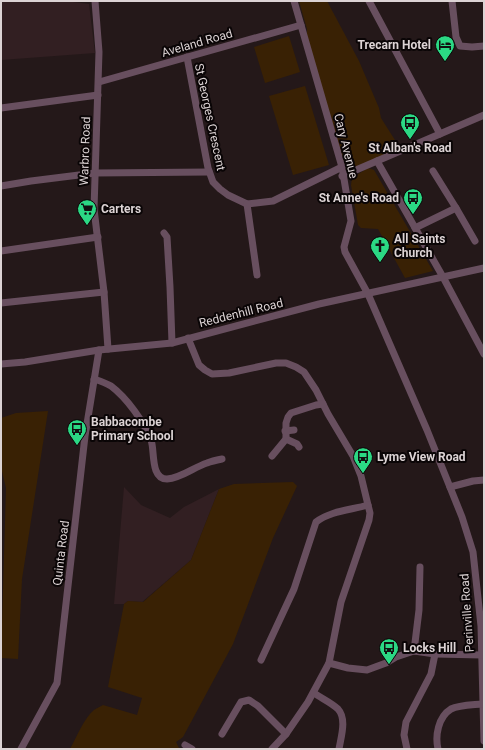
<svg xmlns="http://www.w3.org/2000/svg" width="485" height="750" font-family="Roboto,sans-serif">
  <rect width="100%" height="100%" fill="#241819"/>
  <g fill="#321f22">
    <polygon points="1,1 66,1 89,4 95,53 1,60"/>
    <polygon points="124,487 141,505 170,518 184,507 219,489 191,560 142,602 128,601 124,604 114,604"/>
  </g>
  <g fill="#392104">
    <polygon points="299,1 327,1 359,61 379,108 381,118 400,148 345,173 307,42 307,29"/>
    <polygon points="289,36 300,72 265,83 254,47"/>
    <polygon points="305,86 329,165 293,175 269,96"/>
    <polygon points="368,168 374,170 433,271 405,278 378,229 361,228 358,225 351,185 352,178"/>
    <polygon points="48,411 22,579 18,659 1,658 6,488 1,467 1,418 16,413"/>
    <path d="M293,482L297,486L273,538L233,644L183,737L176,742L179,748V749H70C76,738 84,718 94,710C97,708 101,706 103,705L137,715L142,698L108,687L124,604L128,601L143,602L191,560L219,489L234,484Z"/>
  </g>
  <g fill="none" stroke-linecap="round" stroke-linejoin="round">
    <g stroke="#684f5f" stroke-width="7">
      <polyline points="95,1 99,52 94,209 104,292 108,349"/>
      <polyline points="294,1 342,167 351,221 344,247 345,252 368,294 427,430 462,517 473,552 481,626 484,741"/>
      <polyline points="369,1 440,134"/>
      <polyline points="452,1 456,37 460,46 472,47 484,46"/>
      <polyline points="187,57 208,168 213,182 220,189 228,195 247,204 273,201 342,167"/>
      <polyline points="99,82 301,25"/>
      <polyline points="1,108 98,95"/>
      <polyline points="377,161 443,277 484,354"/>
      <polyline points="433,171 456,208"/>
      <polyline points="342,176 484,115"/>
      <polyline points="1,186 31,181 95,173 209,172"/>
      <polyline points="247,204 257,275"/>
      <polyline points="415,228 456,208 475,241"/>
      <polyline points="164,233 167,237 170,287 172,343"/>
      <polyline points="1,251 98,237"/>
      <polyline points="1,303 104,292"/>
      <polyline points="188,338 199,365 205,370 212,374 229,373 276,363 286,363 296,367 304,372 316,390 328,414 353,456 361,476 368,505 370,513 369,520 341,602 329,663 308,702 286,734 272,749"/>
      <polyline points="1,364 25,362 99,350 172,343 319,304 484,268"/>
      <path d="M94,379C100,381 106,383 111,386C127,398 144,422 151,440C155,450 150,479 167,479C182,478 194,467 207,463C212,461 217,460 222,459"/>
      <polyline points="285,431 294,430"/>
      <polyline points="286,439 297,444 299,447"/>
      <polyline points="272,456 286,439 286,423 288,417 291,413 316,405 323,404"/>
      <polyline points="450,487 473,481 484,480"/>
      <polyline points="414,651 419,610 420,567"/>
      <path d="M261,660L294,589L316,522C330,511 351,510 368,505"/>
      <polyline points="329,663 348,668 367,670 386,663 396,657 414,651 435,654 482,655"/>
      <path d="M314,693C321,698 332,703 338,709C347,719 341,737 339,749"/>
      <polyline points="222,734 241,702 249,700 258,706 286,734"/>
      <polyline points="185,745 192,749"/>
      <polyline points="21,749 57,683 85,436 99,350"/>
      <polyline points="407,749 404,735 406,722 431,674 435,654"/>
      <path d="M438,749C435,736 438,717 451,709C459,705 473,705 482,704"/>
    </g>
  </g>
  <defs>
    <symbol id="hotel-pin" viewBox="-11 -11 22 30"><path d="M0 17L-7.5 6A9.5 9.5 0 1 1 7.5 6Z" fill="#2bd884" stroke="#0a0506"/><path d="M-6-4.5h1.5V1H6V5H4.5V3h-9V5H-6ZM-4 0a1.8 1.8 0 1 1 3.6 0ZM.5 0V-2.5h3Q6-2.5 6 0Z" fill="#111"/></symbol>
    <symbol id="bus-pin" viewBox="-11 -11 22 30"><path d="M0 17L-7.5 6A9.5 9.5 0 1 1 7.5 6Z" fill="#2bd884" stroke="#0a0506"/><path d="M-5-6H5V4H4V6H2V4H-2V6H-4V4H-5ZM-3.5-4V0h7V-4ZM-3.5 1.2v1.5H-2V1.2ZM2 1.2v1.5H3.5V1.2Z" fill="#111"/></symbol>
    <symbol id="supermarket-pin" viewBox="-11 -11 22 30"><path d="M0 17L-7.5 6A9.5 9.5 0 1 1 7.5 6Z" fill="#2bd884" stroke="#0a0506"/><path d="M-6-5.5h2.5l.6 2H6L4.5 2H-2.5L-4.4-4H-6ZM-1.5 3.2a1.3 1.3 0 1 0 .1 0ZM3 3.2a1.3 1.3 0 1 0 .1 0Z" fill="#111"/></symbol>
    <symbol id="church-pin" viewBox="-11 -11 22 30"><path d="M0 17L-7.5 6A9.5 9.5 0 1 1 7.5 6Z" fill="#2bd884" stroke="#0a0506"/><path d="M-1.2-6h2.4v3.5h3.3v2.4h-3.3V6h-2.4V-.1h-3.3v-2.4h3.3Z" fill="#111"/></symbol>
  </defs>
  <g fill-rule="evenodd">
    <use href="#hotel-pin" x="434" y="34" width="22" height="30"/>
    <use href="#bus-pin" x="399" y="112" width="22" height="30"/>
    <use href="#bus-pin" x="402" y="187" width="22" height="30"/>
    <use href="#supermarket-pin" x="76" y="198" width="22" height="30"/>
    <use href="#church-pin" x="369" y="235" width="22" height="30"/>
    <use href="#bus-pin" x="66" y="418" width="22" height="30"/>
    <use href="#bus-pin" x="352" y="446" width="22" height="30"/>
    <use href="#bus-pin" x="378" y="637" width="22" height="30"/>
  </g>
  <g text-anchor="middle" stroke-width="4" stroke-linejoin="round" paint-order="stroke">
    <g font-size="12" fill="#dcd3d4" stroke="#0a0506">
      <text transform="translate(197 43) rotate(-16)" y="4">Aveland Road</text>
      <text transform="translate(210 117) rotate(78)" y="4">St Georges Crescent</text>
      <text transform="translate(346 146) rotate(76)" y="4">Cary Avenue</text>
      <text transform="translate(85 151) rotate(-88)" y="4">Warbro Road</text>
      <text transform="translate(241 313) rotate(-14)" y="4">Reddenhill Road</text>
      <text transform="translate(61 553) rotate(-83)" y="4">Quinta Road</text>
      <text transform="translate(467 613) rotate(-94)" y="4">Perinville Road</text>
    </g>
    <g font-size="12" font-weight="bold" fill="#dcd3d4" stroke="#0a0506" text-anchor="start">
      <text x="431" y="49" text-anchor="end">Trecarn Hotel</text>
      <text x="410" y="152" text-anchor="middle">St Alban's Road</text>
      <text x="399" y="202" text-anchor="end">St Anne's Road</text>
      <text x="101" y="213">Carters</text>
      <text x="394" y="243">All Saints<tspan x="394" dy="14">Church</tspan></text>
      <text x="91" y="426">Babbacombe<tspan x="91" dy="14">Primary School</tspan></text>
      <text x="377" y="461">Lyme View Road</text>
      <text x="403" y="652">Locks Hill</text>
    </g>
  </g>
  <rect width="485" height="750" fill="none" stroke="#dcd3d4" stroke-width="4"/>
</svg>
